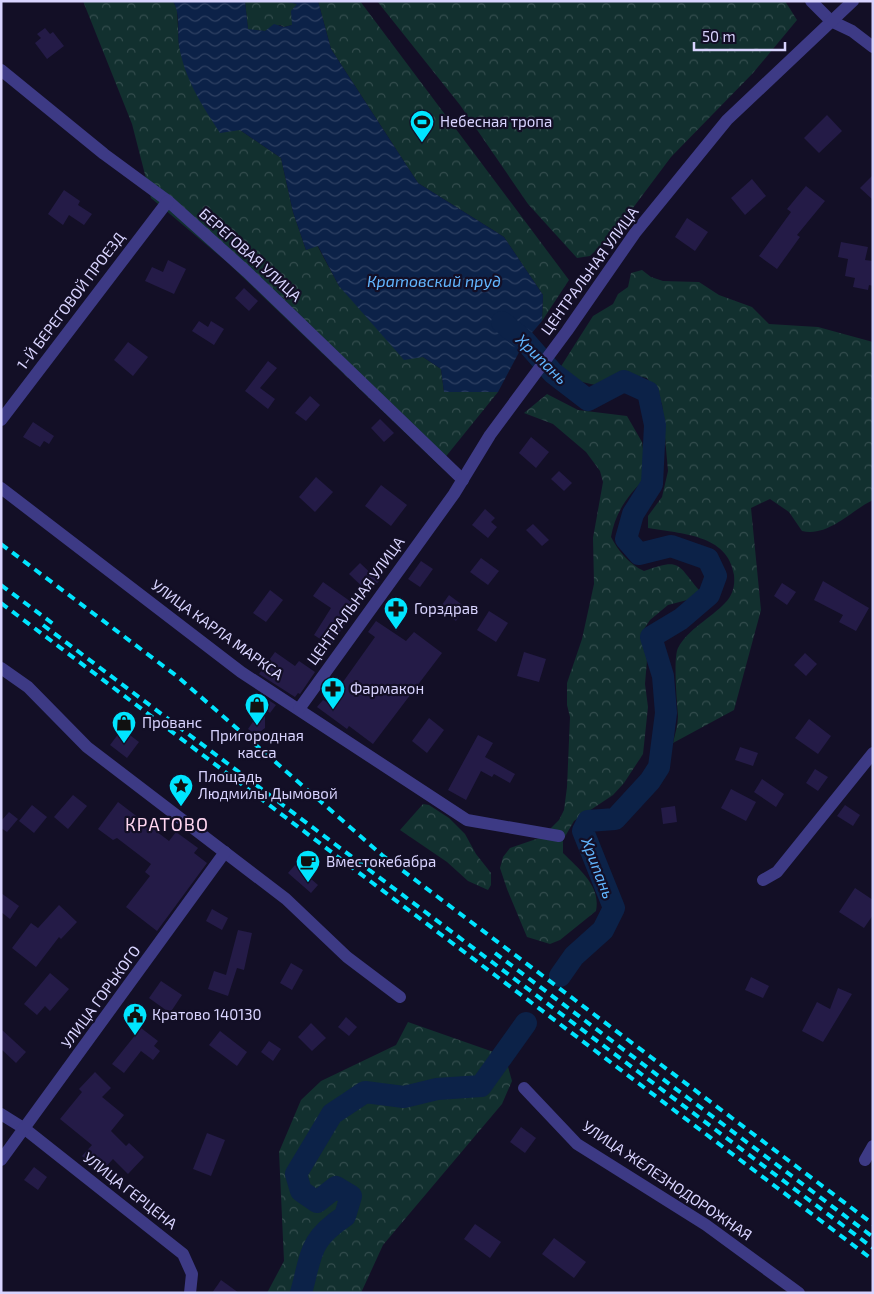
<svg xmlns="http://www.w3.org/2000/svg" width="874" height="1294" font-family="'Exo 2',sans-serif">
  <defs>
    <pattern id="forest-crowns" width="20" height="18" patternUnits="userSpaceOnUse" patternTransform="scale(1.25)"><rect width="20" height="18" fill="#12302f"/><path d="M2 6a3 3 0 1 1 6 0M12 15a3 3 0 1 1 6 0" fill="none" stroke="#344d4e"/></pattern>
    <pattern id="water-waves" width="16" height="10" patternUnits="userSpaceOnUse" patternTransform="scale(1.25)"><rect width="16" height="10" fill="#0c2248"/><path d="M0 5q4-4 8 0t8 0" fill="none" stroke="#2f4163"/></pattern>
  </defs>
  <rect width="100%" height="100%" fill="#130f26"/>
  <g fill="url(#forest-crowns)">
    <polygon points="83,1 173,1 177,9 179,47 240,130 281,158 293,212 306,250 317,245 339,286 423,357 441,369 444,392 498,392 439,465 228,263 151,198 132,124"/>
    <polygon points="245,1 283,1 298,4 295,8 292,25 284,27 280,25 265,31 248,30"/>
    <polygon points="318,1 360,1 569,280 542,321 543,295 504,237 418,183 331,49"/>
    <polygon points="377,1 785,1 797,20 753,73 671,157 615,232 590,256 577,258 528,204 460,105"/>
    <path d="M642,270L651,277L663,281L699,282L719,295L752,307L769,324L818,327L873,342V500C850,511 829,537 802,531L789,512L770,499L751,508L761,610L734,710L673,743C675,734 678,725 678,716C677,703 673,658 678,648C688,629 711,618 725,603C733,595 735,586 734,575C728,534 681,534 648,528V516L662,497L668,471L662,404L647,378L621,372L595,385L574,380L558,371L593,316L613,304L618,294L628,287L631,273Z"/>
    <path d="M547,394L578,410L627,416L642,442L647,477C628,494 615,513 611,537C619,552 629,564 644,571C682,557 677,565 700,591L691,599L668,605L650,620L644,629L642,641L647,660L645,684L648,707L643,754L624,783L613,795L574,821L563,840V853C580,870 601,886 596,911L560,940L550,944L527,937L507,889L500,868L503,857L510,848L542,837L559,820L564,810L567,787L570,717L567,705V683L582,639L594,584L593,538L603,482L600,471L586,452L553,424L524,413Z"/>
    <polygon points="423,804 429,805 449,818 465,834 476,854 491,873 491,885 488,890 468,881 447,862 400,830"/>
    <polygon points="408,1022 505,1056 512,1081 502,1104 383,1245 361,1293 267,1293 284,1261 279,1152 301,1100 321,1081 396,1045"/>
  </g>
  <path fill="url(#water-waves)" d="M173,1H245L248,29L265,31L274,24L284,27L292,25L291,11L297,4L283,1H318L331,49L418,183L504,237L543,295L542,321L525,341L498,392H444L441,369L423,357L404,360L339,286L318,246L306,250L293,212L281,158L240,130L220,133C202,105 185,80 179,46C177,31 181,15 173,1Z"/>
  <g fill="none" stroke-linecap="round" stroke-linejoin="round">
    <g stroke="#0c2248" stroke-width="22">
      <polyline points="502,322 525,341 553,373 588,400 624,381 648,392 655,425 652,484 633,514 626,539 639,554 671,546 708,559 716,576 709,595 681,619 651,637 663,676 666,713 659,767 650,781 615,819 588,821 583,831 614,908 603,930 574,956 560,976"/>
      <path d="M301,1293C312,1253 309,1240 345,1216L351,1196L336,1187L317,1202L301,1191L296,1174L332,1114L365,1092L404,1097L437,1089L481,1086L526,1023"/>
    </g>
  </g>
  <g fill="#241b47">
    <polygon points="45,28 50,34 53,32 64,46 47,59 35,43 41,38 37,34"/>
    <polygon points="827,115 842,131 819,153 804,138"/>
    <polygon points="873,175 873,200 860,188"/>
    <polygon points="752,179 766,196 745,215 731,198"/>
    <polygon points="806,186 825,201 797,235 800,237 777,269 759,256 791,212 787,209"/>
    <polygon points="64,190 80,201 78,205 92,214 84,225 69,215 63,225 48,214"/>
    <polygon points="687,218 708,232 695,251 675,237"/>
    <polygon points="841,242 868,247 865,260 873,261 873,286 869,285 868,290 853,287 855,278 845,276 848,259 838,257"/>
    <polygon points="168,260 186,269 174,294 145,281 152,267 163,272"/>
    <polygon points="244,288 258,301 249,311 235,298"/>
    <polygon points="199,321 208,327 211,321 224,329 214,345 192,331"/>
    <polygon points="128,342 148,357 133,376 114,360"/>
    <polygon points="268,361 277,368 260,388 275,399 268,409 245,391"/>
    <polygon points="310,396 320,405 306,421 295,413"/>
    <polygon points="380,419 394,433 384,442 371,428"/>
    <polygon points="33,422 54,436 49,444 44,441 40,447 23,437"/>
    <polygon points="531,437 549,452 536,468 519,453"/>
    <polygon points="559,471 572,483 564,491 551,479"/>
    <polygon points="316,477 333,492 315,512 299,497"/>
    <polygon points="381,485 407,505 391,526 365,506"/>
    <polygon points="485,509 495,518 491,522 497,527 488,538 472,525"/>
    <polygon points="533,524 549,540 542,546 526,530"/>
    <polygon points="481,558 499,571 488,585 470,572"/>
    <polygon points="421,561 433,569 420,587 408,579"/>
    <polygon points="360,563 379,581 369,593 349,574"/>
    <polygon points="823,581 869,608 856,631 839,622 843,615 814,600"/>
    <polygon points="323,582 354,604 343,618 347,621 331,646 314,635 331,608 313,596"/>
    <polygon points="782,583 796,592 787,605 774,596"/>
    <polygon points="270,590 283,600 266,622 253,613"/>
    <polygon points="449,595 465,607 456,621 439,609"/>
    <polygon points="489,611 508,623 496,642 477,630"/>
    <polygon points="376,621 406,641 414,632 442,653 373,744 349,726 347,729 317,707 323,700 328,703 375,637 368,632"/>
    <polygon points="275,652 295,666 299,661 315,672 300,694 298,693 295,697 259,674"/>
    <polygon points="524,652 546,659 539,682 517,676"/>
    <polygon points="805,653 817,664 806,676 794,665"/>
    <polygon points="256,692 276,705 270,713 265,709 265,728 256,735 248,729 263,707 251,698"/>
    <polygon points="429,718 444,730 427,753 412,741"/>
    <polygon points="809,719 831,736 818,754 795,738"/>
    <polygon points="122,729 139,742 127,758 110,745"/>
    <polygon points="478,735 493,743 485,757 515,774 510,783 494,774 492,777 481,771 466,800 448,790"/>
    <polygon points="740,747 758,753 753,766 735,760"/>
    <polygon points="815,769 828,777 818,791 806,783"/>
    <polygon points="762,779 784,794 776,807 754,792"/>
    <polygon points="731,789 756,802 746,821 721,808"/>
    <polygon points="73,795 87,806 68,829 54,817"/>
    <polygon points="118,802 169,841 176,832 198,848 194,853 207,863 157,931 126,907 150,876 145,872 151,864 117,838 113,840 98,829"/>
    <polygon points="32,805 47,817 34,833 19,821"/>
    <polygon points="845,805 860,815 853,826 837,816"/>
    <polygon points="675,806 677,822 663,824 661,808"/>
    <polygon points="9,812 18,819 7,832 1,828 1,821"/>
    <polygon points="295,865 318,885 311,893 288,873"/>
    <polygon points="855,888 873,900 873,915 864,928 839,912"/>
    <polygon points="1,893 19,906 10,919 1,912"/>
    <polygon points="59,905 77,922 61,939 59,937 36,967 12,948 31,923 38,928"/>
    <polygon points="212,909 228,918 222,930 206,921"/>
    <polygon points="238,930 252,933 244,970 237,968 228,996 208,989 214,971 226,975"/>
    <polygon points="291,963 303,970 292,990 280,983"/>
    <polygon points="50,973 69,989 50,1011 45,1006 37,1015 24,1004"/>
    <polygon points="751,977 769,986 763,998 745,990"/>
    <polygon points="161,981 182,995 170,1013 149,998"/>
    <polygon points="838,988 852,994 823,1042 802,1031 817,1002 830,1009"/>
    <polygon points="346,1017 357,1027 349,1036 338,1027"/>
    <polygon points="311,1023 326,1038 312,1051 298,1037"/>
    <polygon points="141,1028 158,1041 154,1046 160,1051 153,1060 141,1051 124,1073 112,1064"/>
    <polygon points="1,1029 26,1052 16,1063 1,1049"/>
    <polygon points="220,1031 247,1052 237,1066 209,1045"/>
    <polygon points="269,1041 281,1049 273,1061 261,1052"/>
    <polygon points="95,1072 111,1088 102,1097 124,1115 111,1131 126,1146 129,1143 144,1157 128,1174 113,1159 100,1173 82,1156 92,1145 60,1119 82,1092 79,1089"/>
    <polygon points="521,1127 536,1138 525,1153 510,1142"/>
    <polygon points="207,1133 225,1140 211,1176 193,1169"/>
    <polygon points="34,1167 47,1177 38,1190 24,1180"/>
    <polygon points="475,1224 501,1242 490,1258 464,1239"/>
    <polygon points="554,1238 586,1262 574,1278 542,1254"/>
    <polygon points="221,1280 239,1293 212,1293"/>
  </g>
  <g fill="none" stroke-linecap="round" stroke-linejoin="round">
    <g stroke="#3d3a85" stroke-width="12">
      <polyline points="1,70 104,154 168,201 247,272 463,480"/>
      <polyline points="1,420 168,201"/>
      <polyline points="1,488 241,672 467,820 559,836"/>
      <polyline points="1,668 28,687 87,747 286,899 347,957 400,997"/>
      <polyline points="763,880 777,872 873,753"/>
      <polyline points="524,1088 577,1144 706,1225 799,1293"/>
      <polyline points="1,1114 25,1129 183,1254 192,1274 190,1293"/>
      <polyline points="1,1160 225,852"/>
      <polyline points="865,1160 873,1146"/>
    </g>
    <g stroke="#3d3a85" stroke-width="12">
      <polyline points="811,1 831,21 852,31 873,47"/>
      <polyline points="299,709 454,494 490,435 567,331 635,233 727,120 853,1"/>
    </g>
    <g stroke="#00e5ff" stroke-width="4" stroke-dasharray="8 6" stroke-linecap="butt">
      <polyline points="1,544 178,677 382,855 873,1224"/>
      <polyline points="1,585 56,626"/>
      <polyline points="1,603 873,1260"/>
      <polyline points="43,625 873,1248"/>
      <polyline points="495,953 873,1237"/>
    </g>
  </g>
  <defs>
    <symbol id="stadium-pin" viewBox="-11 -11 22 30"><path d="M0 17L-7.5 6A9.5 9.5 0 1 1 7.5 6Z" fill="#00e5ff" stroke="#130f26"/><path d="M0-5a6.5 5 0 1 0 0 10a6.5 5 0 1 0 0-10ZM-3.5-1.8h7v3.6h-7Z" fill="#111"/></symbol>
    <symbol id="pharmacy-pin" viewBox="-11 -11 22 30"><path d="M0 17L-7.5 6A9.5 9.5 0 1 1 7.5 6Z" fill="#00e5ff" stroke="#130f26"/><path d="M-2-6h4v4h4v4h-4v4h-4v-4h-4v-4h4Z" fill="#111"/></symbol>
    <symbol id="shop-pin" viewBox="-11 -11 22 30"><path d="M0 17L-7.5 6A9.5 9.5 0 1 1 7.5 6Z" fill="#00e5ff" stroke="#130f26"/><path d="M-5-2.5h2.3a2.7 3.5 0 0 1 5.4 0H5L5.5 6h-11ZM-1.5-2.5h3a1.5 2.3 0 0 0-3 0Z" fill="#111"/></symbol>
    <symbol id="sight-pin" viewBox="-11 -11 22 30"><path d="M0 17L-7.5 6A9.5 9.5 0 1 1 7.5 6Z" fill="#00e5ff" stroke="#130f26"/><path d="M0-6L1.8-2.2L6-1.7L2.9 1.2L3.7 5.4L0 3.3L-3.7 5.4L-2.9 1.2L-6-1.7L-1.8-2.2Z" fill="#111"/></symbol>
    <symbol id="cafe-pin" viewBox="-11 -11 22 30"><path d="M0 17L-7.5 6A9.5 9.5 0 1 1 7.5 6Z" fill="#00e5ff" stroke="#130f26"/><path d="M-5.5-4.5H6V0H3Q3 3.5 0 3.5H-2.5Q-5.5 3.5-5.5 0ZM3-3.2v2h1.7v-2ZM-6 4.5H4V6H-6Z" fill="#111"/></symbol>
    <symbol id="civic-pin" viewBox="-11 -11 22 30"><path d="M0 17L-7.5 6A9.5 9.5 0 1 1 7.5 6Z" fill="#00e5ff" stroke="#130f26"/><path d="M-.6-6.5H3V-4.5H.6V-3L4-1V1h2V6H-6V1h2V-1L-.6-3ZM-1.2 2.5V6h2.4V2.5Z" fill="#111"/></symbol>
  </defs>
  <g fill-rule="evenodd">
    <use href="#stadium-pin" x="408" y="108" width="28" height="38"/>
    <use href="#pharmacy-pin" x="382" y="595" width="28" height="38"/>
    <use href="#pharmacy-pin" x="319" y="675" width="28" height="38"/>
    <use href="#shop-pin" x="243" y="691" width="28" height="38"/>
    <use href="#shop-pin" x="110" y="709" width="28" height="38"/>
    <use href="#sight-pin" x="167" y="772" width="28" height="38"/>
    <use href="#cafe-pin" x="294" y="848" width="28" height="38"/>
    <use href="#civic-pin" x="121" y="1001" width="28" height="38"/>
  </g>
  <g text-anchor="middle" stroke-width="4.5" stroke-linejoin="round" paint-order="stroke">
    <g font-size="15" fill="#d9d4ff" stroke="#130f26" text-anchor="start">
      <text x="440" y="127">Небесная тропа</text>
      <text x="414" y="614">Горздрав</text>
      <text x="350" y="694">Фармакон</text>
      <text x="142" y="728">Прованс</text>
      <text x="257" y="741" text-anchor="middle">Пригородная<tspan x="257" dy="17">касса</tspan></text>
      <text x="198" y="782">Площадь<tspan x="198" dy="17">Людмилы Дымовой</tspan></text>
      <text x="326" y="867">Вместокебабра</text>
      <text x="152" y="1020">Кратово 140130</text>
    </g>
    <g font-size="15" fill="#d9d4ff" stroke="#130f26">
      <text transform="translate(250 255) rotate(42)" y="5">БЕРЕГОВАЯ УЛИЦА</text>
      <text transform="translate(590 271) rotate(-54)" y="5">ЦЕНТРАЛЬНАЯ УЛИЦА</text>
      <text transform="translate(71 301) rotate(-53)" y="5">1-Й БЕРЕГОВОЙ ПРОЕЗД</text>
      <text transform="translate(356 601) rotate(-54)" y="5">ЦЕНТРАЛЬНАЯ УЛИЦА</text>
      <text transform="translate(217 630) rotate(36)" y="5">УЛИЦА КАРЛА МАРКСА</text>
      <text transform="translate(101 997) rotate(-54)" y="5">УЛИЦА ГОРЬКОГО</text>
      <text transform="translate(667 1181) rotate(34)" y="5">УЛИЦА ЖЕЛЕЗНОДОРОЖНАЯ</text>
      <text transform="translate(130 1191) rotate(38)" y="5">УЛИЦА ГЕРЦЕНА</text>
    </g>
    <g font-size="16" font-style="italic" fill="#62b6ff" stroke="#130f26">
      <text x="434" y="287">Кратовский пруд</text>
      <text transform="translate(542 359) rotate(44)" y="6">Хрипань</text>
      <text transform="translate(598 868) rotate(69)" y="6">Хрипань</text>
    </g>
    <g font-size="18" letter-spacing="1" fill="#ffd6f0" stroke="#130f26">
      <text x="167" y="831">КРАТОВО</text>
    </g>
  </g>
  <rect width="874" height="1294" fill="none" stroke="#d9d4ff" stroke-width="5"/>
  <path d="M694 42v8h91v-8" fill="none" stroke="#d9d4ff" stroke-width="2.5"/>
  <text x="702" y="42" font-size="15" fill="#d9d4ff" stroke="#130f26" stroke-width="4" paint-order="stroke">50 m</text>
</svg>
